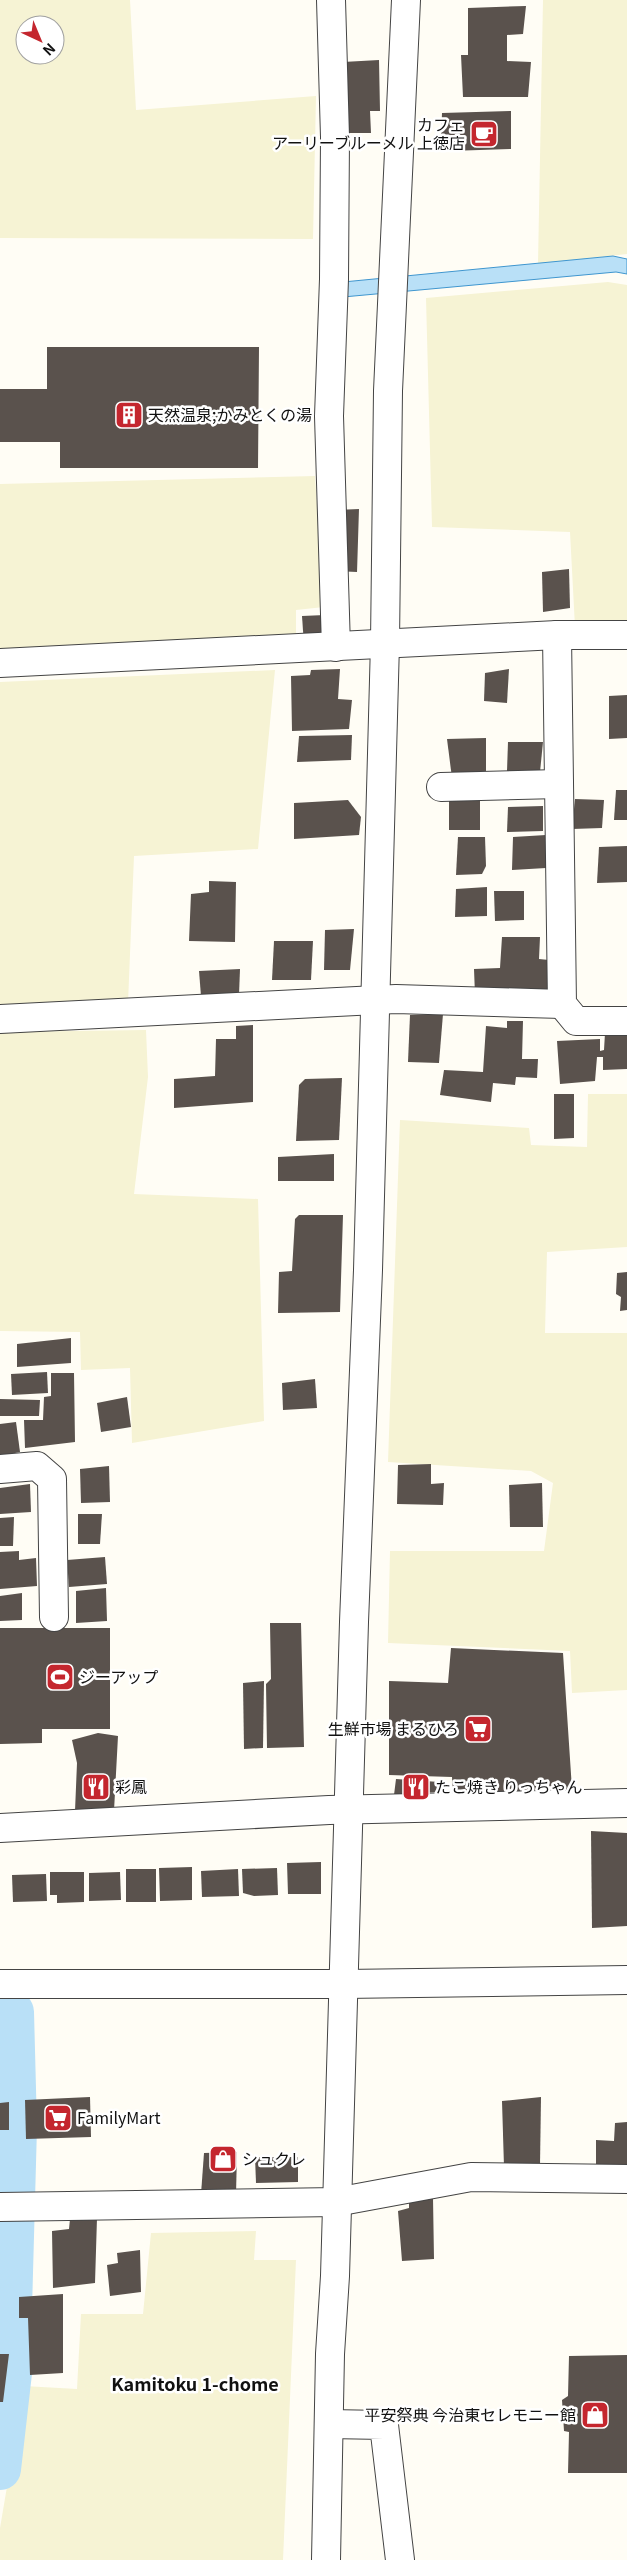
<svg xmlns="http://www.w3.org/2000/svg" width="627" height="2560" font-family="Georgia,'Noto Sans JP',serif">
  <rect width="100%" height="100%" fill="#fffdf5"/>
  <g fill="#f6f3d4" fill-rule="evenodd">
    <path d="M0,0H130L136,110L316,96L313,239L0,238ZM25,25H55V55H25Z"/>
    <polygon points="543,0 627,0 627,254 538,264"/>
    <polygon points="608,282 627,285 627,627 575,627 570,532 432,527 426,298"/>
    <polygon points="315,476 324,607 296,610 296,640 0,654 0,484"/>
    <polygon points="275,670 258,849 134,856 128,1003 0,1008 0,682"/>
    <polygon points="146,1030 148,1077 134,1194 258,1199 264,1421 132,1443 130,1368 81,1370 80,1332 0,1331 0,1032"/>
    <polygon points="588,1094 627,1094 627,1247 547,1252 545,1333 627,1333 627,1690 572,1693 570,1651 388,1643 390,1551 544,1551 553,1483 531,1471 388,1462 400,1120 529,1128 531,1145 587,1147"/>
    <polygon points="256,2231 254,2260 296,2260 283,2560 0,2560 0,2528 24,2386 77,2389 81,2314 143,2314 151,2233"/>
  </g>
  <polygon fill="#b9e0f7" stroke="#3f96cf" points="613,256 627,259 627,274 616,272 343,297 343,282"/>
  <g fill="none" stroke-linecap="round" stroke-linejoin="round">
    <polyline stroke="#b9e0f7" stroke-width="42" points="0,2469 13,2355 11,2309 16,2127 13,2012"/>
  </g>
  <g fill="#5a524d">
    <polygon points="526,6 523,34 507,35 507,61 531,62 528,97 463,97 461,55 468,55 468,8"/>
    <polygon points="379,60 380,111 370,111 371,133 345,133 343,62"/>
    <polygon points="511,111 511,149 449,151 449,138 441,138 442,113"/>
    <polygon points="47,347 259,347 258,468 60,468 60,442 0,442 0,389 47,389"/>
    <polygon points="359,509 357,572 335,571 336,510"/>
    <polygon points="569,569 570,608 543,612 542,572"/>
    <polygon points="325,615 327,644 304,645 302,616"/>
    <polygon points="340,669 338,699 352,700 349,729 292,731 291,676 310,675 311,670"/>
    <polygon points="509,669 507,703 484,701 485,673"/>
    <polygon points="627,695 627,738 609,739 609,696"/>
    <polygon points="352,735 351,760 297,762 299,736"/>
    <polygon points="486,738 486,778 452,778 447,739"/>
    <polygon points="508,742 543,742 540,772 507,771"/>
    <polygon points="616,790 627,790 627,820 614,820"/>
    <polygon points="480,796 480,830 449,830 449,797"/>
    <polygon points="575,799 604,800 602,828 572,829"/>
    <polygon points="348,800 361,817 359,835 294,839 294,803"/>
    <polygon points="543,806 543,831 507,832 508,807"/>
    <polygon points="546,835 546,868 512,870 513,837"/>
    <polygon points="458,837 485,837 486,866 482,874 456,875"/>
    <polygon points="627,846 627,882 597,883 599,847"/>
    <polygon points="209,881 236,882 235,942 189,941 191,894 209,892"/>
    <polygon points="487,887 487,916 455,917 456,889"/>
    <polygon points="494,891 524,891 524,920 495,921"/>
    <polygon points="354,929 350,970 324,970 325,930"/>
    <polygon points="502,937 540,937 539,959 549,960 549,993 475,995 474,969 500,968"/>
    <polygon points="274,941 313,941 311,980 272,980"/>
    <polygon points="240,969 239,995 201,996 199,971"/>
    <polygon points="443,1014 439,1063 408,1062 410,1015"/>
    <polygon points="507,1021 523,1021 522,1059 538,1059 537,1078 516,1077 515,1085 493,1083 491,1102 440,1095 444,1070 483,1072 486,1026 507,1028"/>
    <polygon points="253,1025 253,1102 174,1108 174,1079 215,1076 216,1039 236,1039 236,1026"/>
    <polygon points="627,1032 627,1069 603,1070 603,1057 597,1057 595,1081 560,1084 557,1041 600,1039 600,1051 604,1050 605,1033"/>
    <polygon points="342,1078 339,1140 296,1141 299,1085 305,1079"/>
    <polygon points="554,1094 574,1094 574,1138 554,1139"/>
    <polygon points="334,1154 334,1181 278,1181 278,1157"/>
    <polygon points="299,1215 343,1215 340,1312 278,1313 279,1272 292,1271 295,1219"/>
    <polygon points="627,1272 627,1310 620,1311 621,1297 616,1294 617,1273"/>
    <polygon points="71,1338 71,1363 17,1367 17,1344"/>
    <polygon points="47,1372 48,1393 12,1395 11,1374"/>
    <polygon points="51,1373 74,1373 75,1442 25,1448 24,1420 43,1420 44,1397 51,1396"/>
    <polygon points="315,1379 317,1408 283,1410 282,1383"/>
    <polygon points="127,1397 131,1427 101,1432 97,1403"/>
    <polygon points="0,1399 40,1400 39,1416 0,1416"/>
    <polygon points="16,1422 20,1452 0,1456 0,1424"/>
    <polygon points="431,1464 431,1484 444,1483 443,1505 397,1504 398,1465"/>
    <polygon points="109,1466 110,1502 81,1503 80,1469"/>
    <polygon points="542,1483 543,1527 510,1527 509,1485"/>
    <polygon points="30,1484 31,1512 0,1514 0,1488"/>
    <polygon points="78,1514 102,1514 100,1544 78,1544"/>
    <polygon points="14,1517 13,1546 0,1546 0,1518"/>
    <polygon points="19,1551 19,1560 36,1558 37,1586 0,1589 0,1552"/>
    <polygon points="105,1557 107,1584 69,1587 67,1560"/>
    <polygon points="106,1588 107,1621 76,1623 76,1591"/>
    <polygon points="22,1593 22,1620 0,1621 0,1596"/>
    <polygon points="270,1623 301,1623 304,1747 267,1748 266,1684 271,1679"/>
    <polygon points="0,1628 110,1628 110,1729 42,1729 42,1743 0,1744"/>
    <polygon points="451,1648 563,1653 572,1789 453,1794 452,1777 389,1775 389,1681 448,1683"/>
    <polygon points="264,1681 263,1748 244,1749 243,1683"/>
    <polygon points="98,1733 118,1736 114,1811 75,1811 77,1763 72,1740"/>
    <polygon points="396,1779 439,1782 437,1792 394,1795"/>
    <polygon points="591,1831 627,1833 627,1926 592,1928"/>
    <polygon points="321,1862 321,1894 288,1894 287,1863"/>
    <polygon points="192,1867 192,1900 160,1901 159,1868"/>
    <polygon points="277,1868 278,1895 254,1896 243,1893 242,1869"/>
    <rect x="126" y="1869" width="30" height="33"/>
    <polygon points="238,1869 239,1896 202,1897 201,1871"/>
    <polygon points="50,1872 84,1872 84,1902 57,1903 57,1895 50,1895"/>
    <polygon points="120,1872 121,1900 89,1901 89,1873"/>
    <polygon points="46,1874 47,1901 13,1902 12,1875"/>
    <polygon points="90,2097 91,2137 26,2139 25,2100"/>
    <polygon points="541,2097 540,2165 504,2167 502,2101"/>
    <polygon points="9,2102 9,2130 0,2130 0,2103"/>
    <polygon points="627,2122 627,2171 596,2173 596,2140 614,2141 615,2123"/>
    <polygon points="237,2152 236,2195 201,2194 204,2153"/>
    <polygon points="255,2157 298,2157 298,2182 256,2183"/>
    <polygon points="433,2198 434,2259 402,2261 398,2211 409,2208 409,2200"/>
    <polygon points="97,2218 95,2283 53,2288 52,2231 69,2229 70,2219"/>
    <polygon points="140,2250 141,2292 110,2296 107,2265 118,2263 117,2253"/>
    <polygon points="63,2294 63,2373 30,2375 28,2318 19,2318 19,2297"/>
    <polygon points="0,2354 9,2354 3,2402 0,2402"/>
    <polygon points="627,2355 627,2473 568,2473 569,2432 564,2431 562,2400 568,2396 569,2356"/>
  </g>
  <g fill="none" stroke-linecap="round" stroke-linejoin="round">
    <defs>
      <g id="minor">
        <polyline points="331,0 335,137 334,279 329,416 336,647"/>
        <polyline points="557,635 562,1004 576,1021 627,1021"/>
        <polyline points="0,663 557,635 627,635"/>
        <polyline points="441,787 559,784"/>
        <polyline points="0,1019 396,999 562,1004"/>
        <polyline points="0,1469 37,1466 52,1479 54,1617"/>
        <polyline points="0,1828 329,1810 627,1803"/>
        <polyline points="0,1984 344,1984 627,1980"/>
        <polyline points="0,2207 336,2202 471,2177 627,2179"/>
        <polyline points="329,2424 384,2425 400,2560"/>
        <polyline points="326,2560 330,2354 335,2276 354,1622 368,1270 385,643 388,391 406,0"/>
      </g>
    </defs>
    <use href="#minor" stroke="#444" stroke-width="30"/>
    <use href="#minor" stroke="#fff" stroke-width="28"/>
  </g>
  <defs>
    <symbol id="cafe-square" viewBox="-11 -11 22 22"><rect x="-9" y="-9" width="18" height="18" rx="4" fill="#c4262e" stroke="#fff"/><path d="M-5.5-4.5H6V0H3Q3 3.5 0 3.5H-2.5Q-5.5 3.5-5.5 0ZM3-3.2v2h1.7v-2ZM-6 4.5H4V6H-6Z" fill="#fff"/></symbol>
    <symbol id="building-square" viewBox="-11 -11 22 22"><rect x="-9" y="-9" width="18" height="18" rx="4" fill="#c4262e" stroke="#fff"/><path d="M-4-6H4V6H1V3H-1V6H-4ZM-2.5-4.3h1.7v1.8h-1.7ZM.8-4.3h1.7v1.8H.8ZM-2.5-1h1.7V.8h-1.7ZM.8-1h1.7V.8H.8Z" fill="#fff"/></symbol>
    <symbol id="stadium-square" viewBox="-11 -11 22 22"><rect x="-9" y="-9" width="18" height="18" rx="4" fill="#c4262e" stroke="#fff"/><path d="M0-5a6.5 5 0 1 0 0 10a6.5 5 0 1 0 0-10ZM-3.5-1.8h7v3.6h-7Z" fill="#fff"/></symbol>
    <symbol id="supermarket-square" viewBox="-11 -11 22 22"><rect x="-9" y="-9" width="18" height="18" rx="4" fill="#c4262e" stroke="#fff"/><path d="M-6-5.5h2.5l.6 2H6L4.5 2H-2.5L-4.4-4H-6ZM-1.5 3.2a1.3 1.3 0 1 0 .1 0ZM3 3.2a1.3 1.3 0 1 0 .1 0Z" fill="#fff"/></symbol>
    <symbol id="restaurant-square" viewBox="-11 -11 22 22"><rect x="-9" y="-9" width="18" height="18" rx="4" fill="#c4262e" stroke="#fff"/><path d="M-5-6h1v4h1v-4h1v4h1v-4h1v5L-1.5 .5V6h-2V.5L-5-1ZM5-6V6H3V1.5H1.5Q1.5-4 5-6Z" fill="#fff"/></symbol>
    <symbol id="shop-square" viewBox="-11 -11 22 22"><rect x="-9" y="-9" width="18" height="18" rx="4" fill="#c4262e" stroke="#fff"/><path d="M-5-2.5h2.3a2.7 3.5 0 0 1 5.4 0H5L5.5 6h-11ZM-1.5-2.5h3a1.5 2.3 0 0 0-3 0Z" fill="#fff"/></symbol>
  </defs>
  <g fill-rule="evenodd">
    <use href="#cafe-square" x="468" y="118" width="32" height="32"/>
    <use href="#building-square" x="113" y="399" width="32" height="32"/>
    <use href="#stadium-square" x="44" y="1661" width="32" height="32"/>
    <use href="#supermarket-square" x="462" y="1713" width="32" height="32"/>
    <use href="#restaurant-square" x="80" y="1771" width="32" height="32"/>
    <use href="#restaurant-square" x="400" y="1771" width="32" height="32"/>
    <use href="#supermarket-square" x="42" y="2102" width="32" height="32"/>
    <use href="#shop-square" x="207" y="2143" width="32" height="32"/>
    <use href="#shop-square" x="579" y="2399" width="32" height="32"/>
  </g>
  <g text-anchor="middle" stroke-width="5" stroke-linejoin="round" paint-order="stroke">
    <g font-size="16" fill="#111" stroke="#fff" text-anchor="start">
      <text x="465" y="131" text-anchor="end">カフェ<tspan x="465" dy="18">アーリーブルーメル 上徳店</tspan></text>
      <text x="148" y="421">天然温泉;かみとくの湯</text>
      <text x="79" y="1683">ジーアップ</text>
      <text x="459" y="1735" text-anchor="end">生鮮市場 まるひろ</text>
      <text x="115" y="1793">彩鳳</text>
      <text x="435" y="1793">たこ焼き りっちゃん</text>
      <text x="77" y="2124">FamilyMart</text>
      <text x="242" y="2165">シュクレ</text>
      <text x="576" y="2421" text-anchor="end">平安祭典 今治東セレモニー館</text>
    </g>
    <g font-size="18" font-weight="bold" fill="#111" stroke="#fff">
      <text x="195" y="2391">Kamitoku 1-chome</text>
    </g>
  </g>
  <g transform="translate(40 40) rotate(136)"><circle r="24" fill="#ffffff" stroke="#a0a0a0"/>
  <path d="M0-4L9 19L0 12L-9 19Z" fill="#c4262e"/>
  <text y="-8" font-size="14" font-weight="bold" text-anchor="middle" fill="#111111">N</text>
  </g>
</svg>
